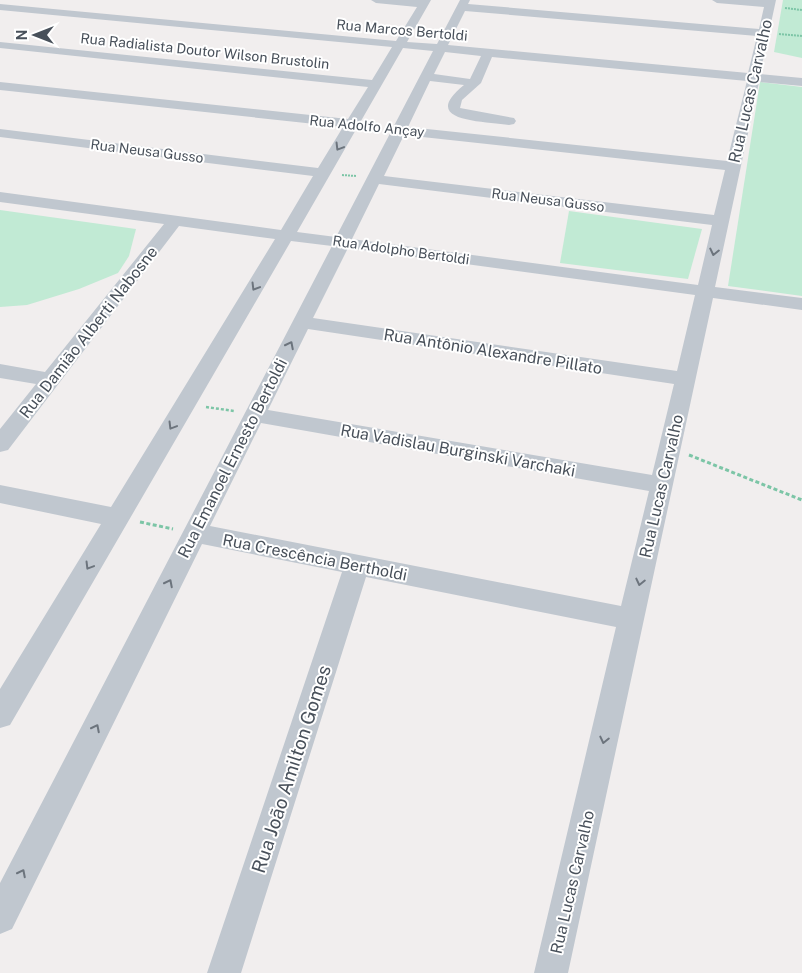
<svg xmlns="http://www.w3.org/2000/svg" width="802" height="973" font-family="'Public Sans',sans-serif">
  <rect width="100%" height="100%" fill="#f1eeee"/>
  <g fill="#c1ead4">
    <polygon points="783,0 802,0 802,58 774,52"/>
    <polygon points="760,82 802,87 802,296 728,286"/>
    <polygon points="0,210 136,229 129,256 118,273 79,289 27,305 0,307"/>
    <polygon points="569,211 702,229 688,279 560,263"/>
  </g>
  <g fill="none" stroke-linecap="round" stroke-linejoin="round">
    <g stroke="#7cc5a6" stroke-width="2" stroke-dasharray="2 1" stroke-linecap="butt">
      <polyline points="785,8 802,10"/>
      <polyline points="779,34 802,36"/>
      <polyline points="342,175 356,176"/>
    </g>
    <polyline stroke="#7cc5a6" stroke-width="2.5" stroke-dasharray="3 2" stroke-linecap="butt" points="206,407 234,411"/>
    <g stroke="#7cc5a6" stroke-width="3" stroke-dasharray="4 2.5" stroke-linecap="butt">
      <polyline points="689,455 802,500"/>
      <polyline points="140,522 173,529"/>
    </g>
    <path fill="#c0c7cf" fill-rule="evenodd" d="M371,0H431L407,42L437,44L460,0H470L468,4L759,29L764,7L717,3L712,0H776L760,74L802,78V86L759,82L715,287L802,298V310L713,298L568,973H534L616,627L366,577L241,973H207L342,572L202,544L12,929L0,934V883L332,246L291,241L10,725L0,728V689L101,524L0,503V485L111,507L275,239L179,226L8,450L0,452V429L36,384L0,378V364L45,372L164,224L0,202V192L281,230L313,176L0,137V129L318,168L343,127L0,90V82L348,119L368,87L0,48V42L372,80L392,47L0,10V4L396,41L417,7L376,3ZM465,11L757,36L748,73L448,45ZM403,48L433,51L336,237L297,232ZM445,52L481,56L470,79L434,74ZM492,57L747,81L727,161L408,127L430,81L464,85C418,122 483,121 509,125L514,124L516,121L514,118L460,108L462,100L481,83ZM404,135L725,170L714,215L384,176ZM379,184L712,225L698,285L352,239ZM348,248L695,295L677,371L313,318ZM308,329L674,384L652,475L268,410ZM261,423L649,491L621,606L210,526Z"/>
  </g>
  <defs><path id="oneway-chevron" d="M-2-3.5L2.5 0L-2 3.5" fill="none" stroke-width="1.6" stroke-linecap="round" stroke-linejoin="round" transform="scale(1.25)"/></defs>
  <g stroke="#6c747d">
    <use href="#oneway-chevron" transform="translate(339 147) rotate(121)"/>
    <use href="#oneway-chevron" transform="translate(714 252) rotate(103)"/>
    <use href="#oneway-chevron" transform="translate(255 287) rotate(121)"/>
    <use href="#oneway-chevron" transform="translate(290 345) rotate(-63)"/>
    <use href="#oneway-chevron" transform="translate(172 426) rotate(121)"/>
    <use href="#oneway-chevron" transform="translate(89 566) rotate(121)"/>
    <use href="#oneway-chevron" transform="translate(640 582) rotate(103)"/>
    <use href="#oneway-chevron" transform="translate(169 583) rotate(-63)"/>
    <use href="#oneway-chevron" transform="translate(96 728) rotate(-63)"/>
    <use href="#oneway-chevron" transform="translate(604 740) rotate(103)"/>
    <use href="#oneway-chevron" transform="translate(22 873) rotate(-63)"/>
  </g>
  <g text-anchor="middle" stroke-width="4" stroke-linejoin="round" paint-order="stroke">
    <g font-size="14" fill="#48505a" stroke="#fff">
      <text transform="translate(402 30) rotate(5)" y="5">Rua Marcos Bertoldi</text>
      <text transform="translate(205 51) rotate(6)" y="5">Rua Radialista Doutor Wilson Brustolin</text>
      <text transform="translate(367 126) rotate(6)" y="5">Rua Adolfo Ançay</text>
      <text transform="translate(147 151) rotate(7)" y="5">Rua Neusa Gusso</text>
      <text transform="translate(548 200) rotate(7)" y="5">Rua Neusa Gusso</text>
      <text transform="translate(401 250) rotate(8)" y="5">Rua Adolpho Bertoldi</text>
    </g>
    <g font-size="16" fill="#48505a" stroke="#fff">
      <text transform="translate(750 91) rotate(-77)" y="6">Rua Lucas Carvalho</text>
      <text transform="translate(88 332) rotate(-52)" y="6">Rua Damião Alberti Nabosne</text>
      <text transform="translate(493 351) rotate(9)" y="6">Rua Antônio Alexandre Pillato</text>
      <text transform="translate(458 450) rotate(10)" y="6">Rua Vadislau Burginski Varchaki</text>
      <text transform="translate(232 458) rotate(-63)" y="6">Rua Emanoel Ernesto Bertoldi</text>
      <text transform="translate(661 486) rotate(-77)" y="6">Rua Lucas Carvalho</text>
      <text transform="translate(315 557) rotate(11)" y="6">Rua Crescência Bertholdi</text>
      <text transform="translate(572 882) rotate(-77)" y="6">Rua Lucas Carvalho</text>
    </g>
    <g font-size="19" fill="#48505a" stroke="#fff">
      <text transform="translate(291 769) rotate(-72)" y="7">Rua João Amilton Gomes</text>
    </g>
  </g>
  <g transform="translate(35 35) rotate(270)" stroke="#ffffff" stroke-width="4" paint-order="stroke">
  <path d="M0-4L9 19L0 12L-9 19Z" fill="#48505a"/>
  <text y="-8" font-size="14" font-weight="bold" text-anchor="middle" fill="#48505a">N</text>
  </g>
</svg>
